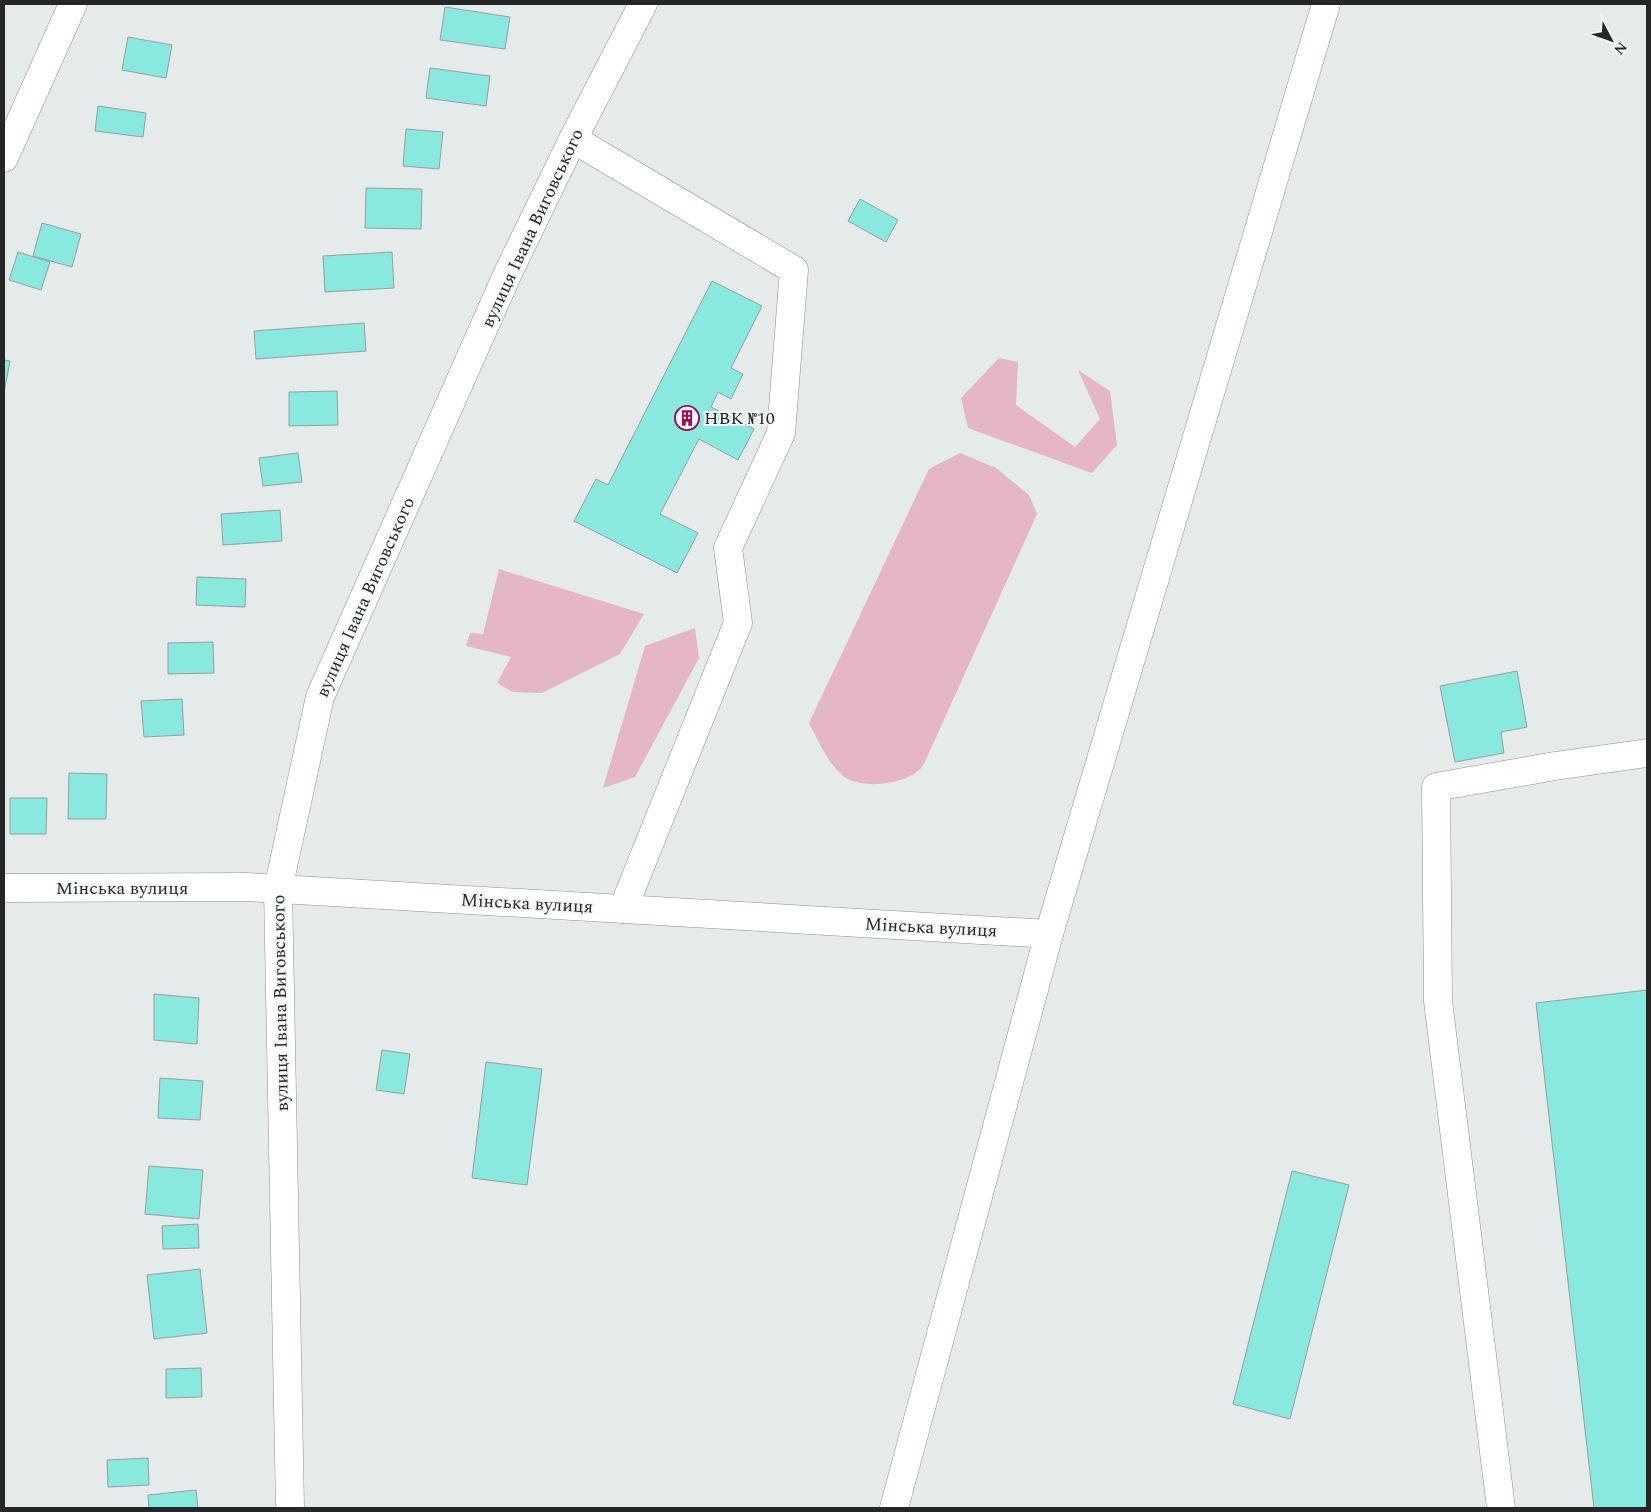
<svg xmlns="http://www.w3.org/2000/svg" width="1651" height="1512" font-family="Spectral,serif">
  <rect width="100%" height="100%" fill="#e5ebea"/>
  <g fill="#e4b6c6">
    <polygon points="999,358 1018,362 1016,405 1075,447 1100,419 1078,370 1110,391 1117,445 1092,473 968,428 961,398"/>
    <path d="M960,453L996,468L1029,495L1037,514L933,744C929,752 925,765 918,771C901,785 860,790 842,775C827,762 818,740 809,723L929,469Z"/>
    <polygon points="499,569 644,614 620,654 542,693 512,692 497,683 511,657 466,646 470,633 483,634"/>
    <polygon points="695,628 699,658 635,777 603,788 645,646"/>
  </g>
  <g fill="#8ae9de" stroke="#989e9d">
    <polygon points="445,7 510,17 505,49 440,40"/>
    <polygon points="128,37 172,45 166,78 122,70"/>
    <polygon points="430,68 490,76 486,106 426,98"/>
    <polygon points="98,106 146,113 143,137 95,131"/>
    <polygon points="406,129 443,132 439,169 403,166"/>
    <polygon points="366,188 422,189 421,229 365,228"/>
    <polygon points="860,199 898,220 886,242 848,221"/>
    <polygon points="42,223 81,234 72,267 33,256"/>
    <polygon points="18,252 50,262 41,290 9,280"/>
    <polygon points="392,252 394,288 325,292 323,256"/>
    <polygon points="712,281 762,306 731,368 743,374 731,399 718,392 711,407 754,429 738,460 699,439 660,514 698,533 677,573 574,521 596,479 608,485"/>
    <polygon points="364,323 366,351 256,359 254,331"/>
    <polygon points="4,360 10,361 4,393"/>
    <polygon points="337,391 338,425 289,426 289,392"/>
    <polygon points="298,453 302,482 263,486 259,458"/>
    <polygon points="280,510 282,541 223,545 221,514"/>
    <polygon points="197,577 246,579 245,607 196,605"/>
    <polygon points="213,642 214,673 168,674 168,643"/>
    <polygon points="1517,671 1527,727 1501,732 1504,753 1455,762 1440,686"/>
    <polygon points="182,699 184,735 144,737 141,701"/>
    <polygon points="69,773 107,774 106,819 68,819"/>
    <polygon points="10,798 47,798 46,834 10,834"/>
    <polygon points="1647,990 1647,1508 1594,1508 1536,1003"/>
    <polygon points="154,994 199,998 197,1044 154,1040"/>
    <polygon points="382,1050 410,1054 404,1094 376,1090"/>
    <polygon points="486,1062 542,1069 527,1185 472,1178"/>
    <polygon points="160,1078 203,1081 200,1120 158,1118"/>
    <polygon points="149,1166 203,1170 199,1219 145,1214"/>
    <polygon points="1292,1171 1349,1185 1290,1419 1233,1404"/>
    <polygon points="198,1224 199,1248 163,1249 162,1226"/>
    <polygon points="200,1269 207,1333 154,1339 147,1275"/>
    <polygon points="201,1368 202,1397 166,1398 166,1369"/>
    <polygon points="148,1458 149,1485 108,1487 107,1460"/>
    <polygon points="196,1490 198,1508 149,1508 148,1495"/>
  </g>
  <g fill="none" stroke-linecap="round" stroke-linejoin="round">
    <defs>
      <g id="minor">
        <polyline points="573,139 794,270 781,433 728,548 738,623 623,909"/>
        <polyline points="4,158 73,4"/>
        <polyline points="4,888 246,887 1049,934"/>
        <polyline points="290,1508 278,889 320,697 508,273 573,139 643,4"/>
        <polyline points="894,1508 1049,934 1326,4"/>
        <polyline points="1501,1508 1438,1001 1436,787 1555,766 1647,753"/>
      </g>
    </defs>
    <use href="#minor" stroke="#8c9190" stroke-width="29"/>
    <use href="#minor" stroke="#fff" stroke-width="28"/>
  </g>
  <defs>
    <symbol id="building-ring" viewBox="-11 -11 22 22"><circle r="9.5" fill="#f2f8f7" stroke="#9c0c59" stroke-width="1.5"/><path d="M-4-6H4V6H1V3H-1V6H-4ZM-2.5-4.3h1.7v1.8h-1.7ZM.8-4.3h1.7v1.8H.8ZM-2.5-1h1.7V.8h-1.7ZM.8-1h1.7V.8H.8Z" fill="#9c0c59"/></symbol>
  </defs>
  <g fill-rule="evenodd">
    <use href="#building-ring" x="673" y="404" width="28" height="28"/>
  </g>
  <g text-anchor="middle" stroke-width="4" stroke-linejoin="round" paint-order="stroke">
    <g font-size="18" fill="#252727" stroke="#f2f8f7">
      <text transform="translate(532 228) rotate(-65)" y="6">вулиця Івана Виговського</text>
      <text transform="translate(365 597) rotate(-66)" y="6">вулиця Івана Виговського</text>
      <text x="122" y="894">Мінська вулиця</text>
      <text transform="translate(527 903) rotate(3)" y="6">Мінська вулиця</text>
      <text transform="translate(931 927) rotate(3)" y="6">Мінська вулиця</text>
      <text transform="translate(280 1003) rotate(-91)" y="6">вулиця Івана Виговського</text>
    </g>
    <g font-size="18" fill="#252727" stroke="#f2f8f7" text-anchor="start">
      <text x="704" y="424">НВК №10</text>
    </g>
  </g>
  <rect width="1651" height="1512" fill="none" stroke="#252727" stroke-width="10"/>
  <g transform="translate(1611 40) rotate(131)" stroke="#f2f8f7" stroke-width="4" paint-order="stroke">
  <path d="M0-4L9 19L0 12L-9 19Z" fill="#252727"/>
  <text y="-8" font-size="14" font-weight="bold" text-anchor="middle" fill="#252727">N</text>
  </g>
</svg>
